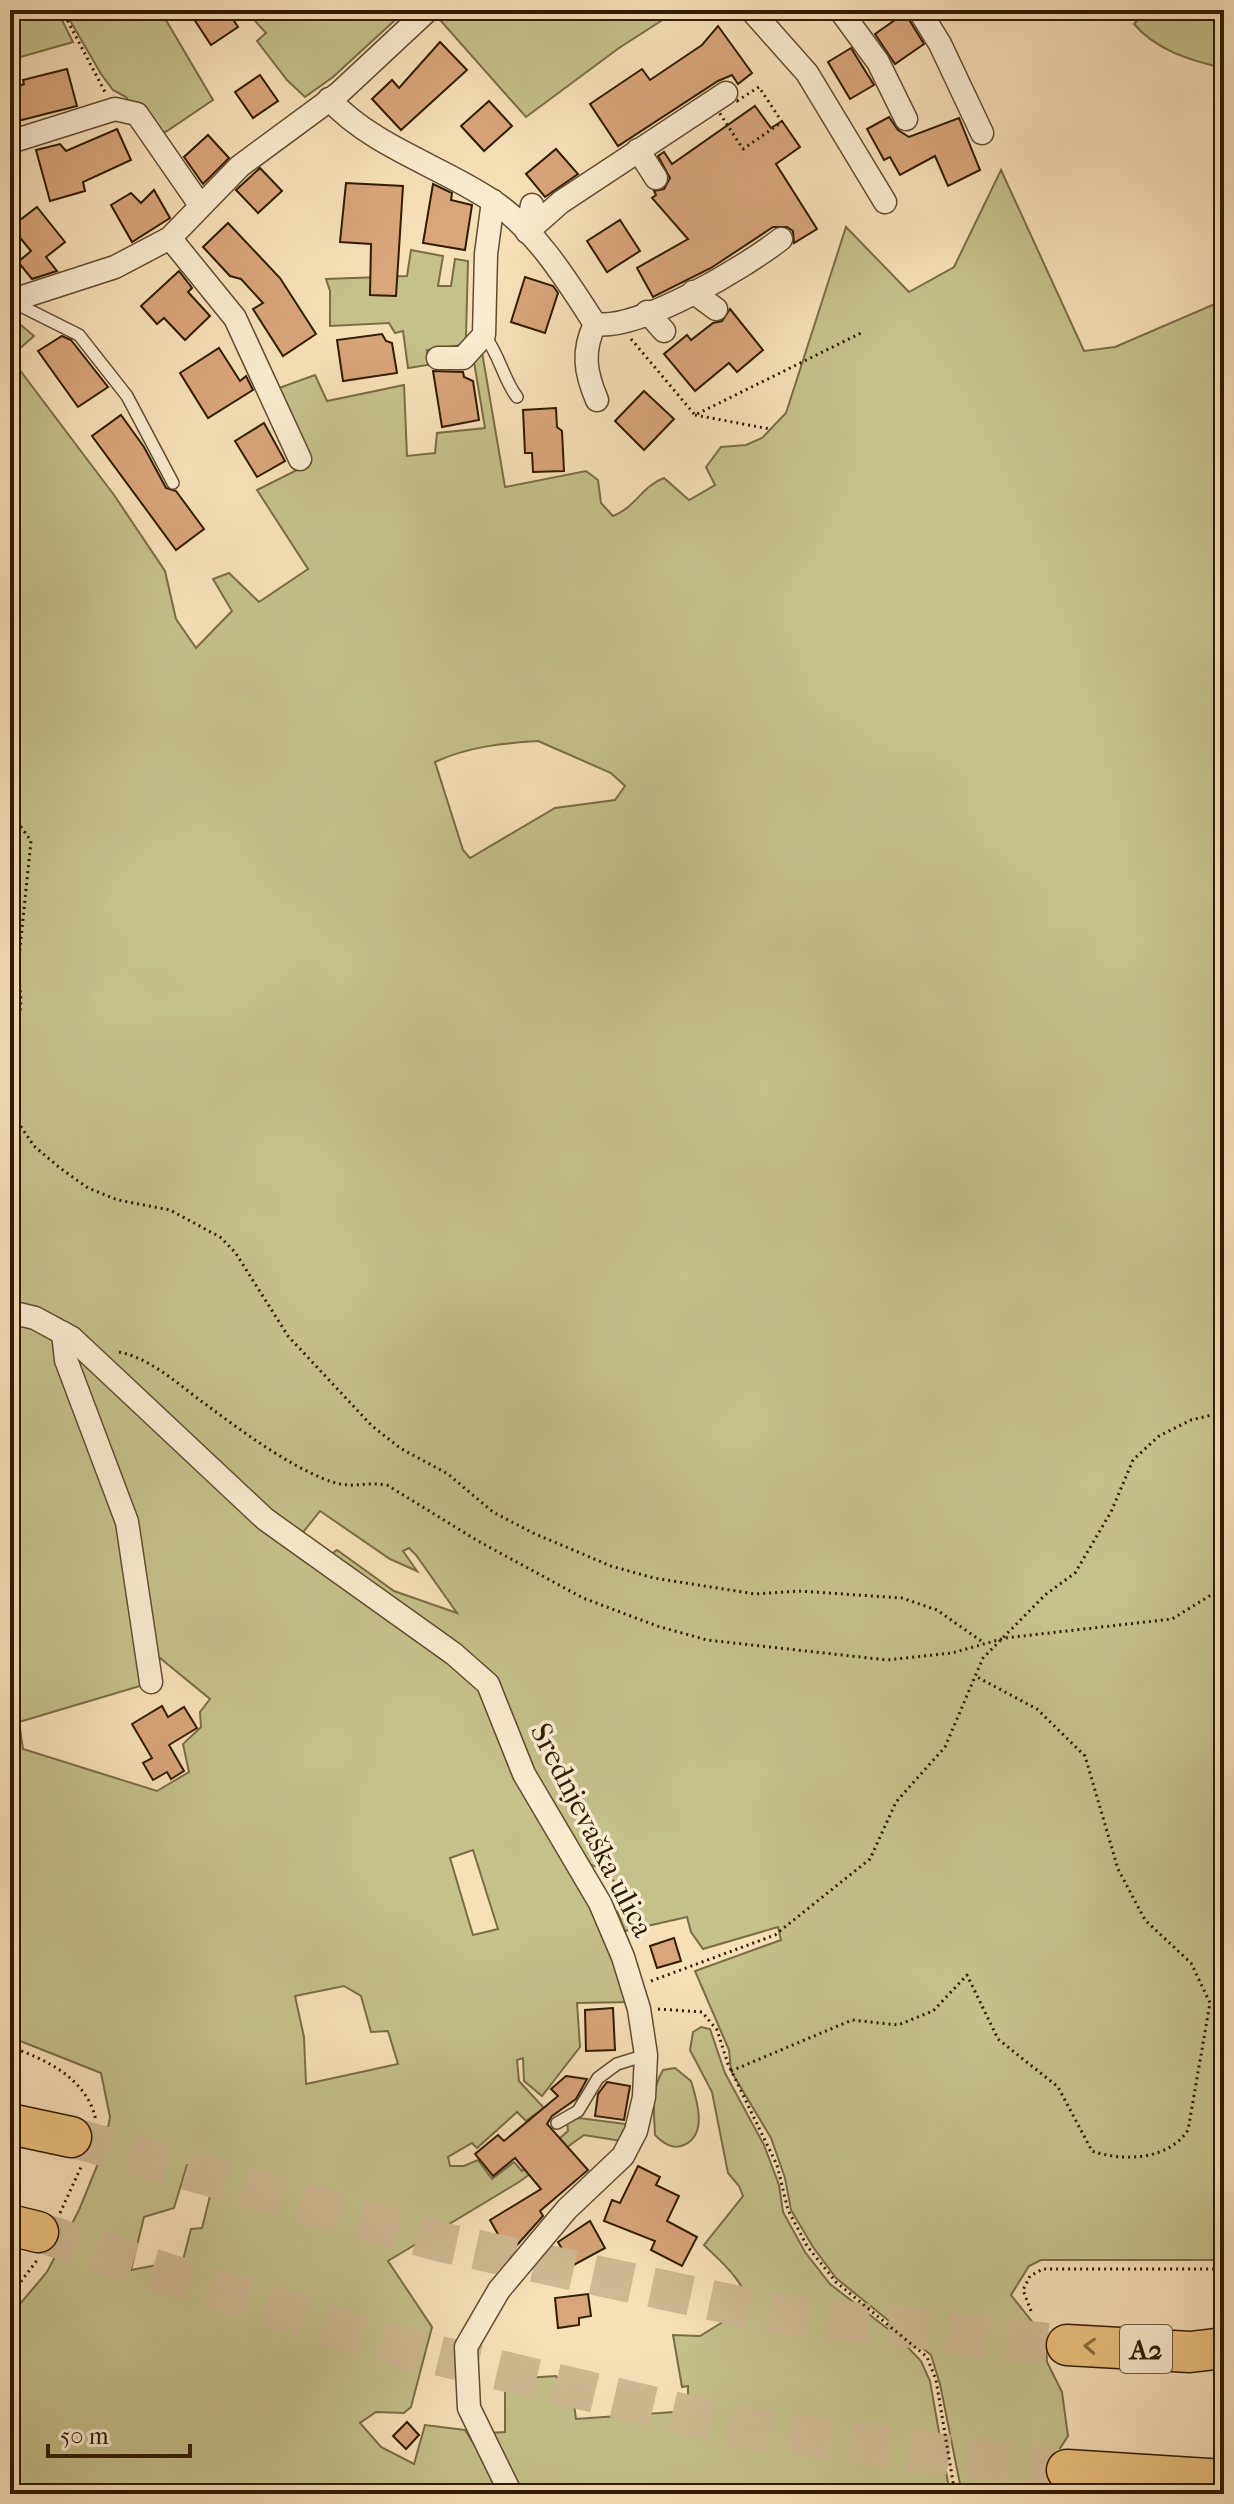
<svg xmlns="http://www.w3.org/2000/svg" width="1234" height="2504" font-family="'IM FELL French Canon',serif">
  <rect width="100%" height="100%" fill="#f6e1b7"/>
  <filter id="stains"><feTurbulence type="fractalNoise" baseFrequency=".0025" numOctaves="4"/><feColorMatrix values="0 0 0 0 .2 0 0 0 0 .09 0 0 0 0 .02 0 0 0 .5 -.17"/></filter>
  <radialGradient id="worn" r=".72"><stop offset=".6" stop-color="#630" stop-opacity="0"/><stop offset="1" stop-color="#630" stop-opacity=".3"/></radialGradient>
  <g fill="#c4c189" stroke="#7a6e44" stroke-width="2" fill-rule="evenodd">
    <polygon points="24,10 57,10 73,42 10,60 10,15"/>
    <polygon points="64,10 160,10 213,100 167,131 152,136 126,97 113,90 101,74"/>
    <polygon points="245,10 406,10 333,77 305,97 287,80 257,41 266,33"/>
    <polygon points="454,10 678,10 619,48 526,117 440,20"/>
    <path d="M1146,10H1224V68C1191,61 1156,50 1134,24Z"/>
    <path d="M1001,170L1084,351L1115,347L1215,304L1224,296V2260H1041L1029,2266L1011,2295L1046,2339L1047,2362L1062,2392L1068,2436L1057,2453L1040,2460L1033,2468L1036,2494H962L940,2384L931,2355L836,2278L813,2247L791,2210L785,2178L771,2138L731,2071L729,2050L695,1971L781,1940L778,1927L703,1949L691,1932L687,1917L625,1931L618,1913L620,1894L615,1883L605,1870L586,1863L545,1803L503,1700L330,1555L337,1550L394,1591L457,1613L416,1555L409,1548L403,1551L417,1571L390,1559L320,1511L300,1536L165,1418L10,1306V316L34,336L10,357L114,495L165,571L176,619L196,648L232,611L213,579L229,573L259,602L308,569L257,490L311,463L276,389L315,375L327,401L404,385L407,456L435,453L437,433L485,428L472,350L482,352L505,487L586,471L598,480L601,503L613,516C636,507 642,486 664,478L689,500L715,485L706,467L721,447L746,445L762,438L786,413L846,227L909,292L954,267ZM538,741L611,773L625,786L615,800L555,808L470,858L463,850L435,762C467,747 503,743 538,741Z"/>
    <polygon points="411,250 443,256 438,286 451,286 455,259 468,261 466,337 462,345 427,350 428,365 408,368 403,331 395,333 389,323 330,326 330,291 326,279 407,276"/>
    <path d="M10,1320L45,1329L55,1346L112,1498L139,1656L140,1686L19,1722L23,1749L157,1791L189,1772L183,1744L201,1727L200,1712L210,1699L149,1649L136,1550L81,1391L74,1348L478,1681L583,1882L632,2002L577,2003L580,2047L542,2096L524,2081L523,2058L517,2060L519,2081L544,2108L526,2121L517,2112L477,2148L472,2143L448,2157L450,2166H464L478,2160L492,2179L514,2162L522,2171L568,2131L567,2121L579,2118L626,2124L622,2141L584,2135L519,2182L388,2261L432,2327L411,2407L404,2413L376,2412L360,2423L381,2447L414,2464L425,2425L465,2430L498,2482L493,2494H10V2309L14,2311L47,2272L79,2210L104,2149L110,2117L101,2073L10,2037ZM473,1850L498,1929L473,1935L450,1858ZM344,1986L361,1996L371,2032L388,2031L398,2064L306,2084L304,2037L295,1996ZM187,2165L217,2168L202,2228L191,2229L183,2260L131,2270L144,2217L174,2208Z"/>
    <path d="M701,2027L710,2029L725,2073L764,2145L779,2185L783,2212L805,2252L830,2284L897,2336L921,2361L930,2381L950,2494H517L489,2433L505,2432V2393L510,2379L556,2376L573,2397L576,2419L688,2411V2386L682,2387L673,2335L700,2336L747,2307C748,2283 719,2260 704,2245L743,2196L739,2186L728,2173L712,2092L690,2050L693,2032Z"/>
    <path d="M675,2068L691,2081C697,2100 708,2135 684,2145C672,2150 663,2143 655,2135C654,2113 651,2089 663,2070Z"/>
  </g>
  <g fill="#d9a579" stroke="#301c00" stroke-width="2">
    <polygon points="188,10 227,10 238,27 211,45"/>
    <polygon points="905,13 924,44 895,64 875,34"/>
    <polygon points="718,26 752,73 738,84 732,75 718,81 618,146 590,104 642,69 650,80 702,45"/>
    <polygon points="440,42 467,70 401,130 372,99 392,80 399,88"/>
    <polygon points="851,48 874,85 850,99 828,62"/>
    <polygon points="67,69 77,106 10,123 10,89 24,84 23,80"/>
    <polygon points="260,75 278,101 253,118 235,92"/>
    <polygon points="489,101 512,126 484,151 461,126"/>
    <polygon points="755,106 771,128 782,121 800,147 776,164 817,229 794,243 793,231 787,227 773,227 711,268 653,297 637,268 688,239 652,198 656,195 654,191 664,189 670,178 658,156 664,152 672,164"/>
    <polygon points="889,117 898,130 909,137 959,118 980,170 948,186 935,156 900,175 890,157 884,160 867,129"/>
    <polygon points="117,129 131,160 83,182 85,191 50,201 36,150 60,144 66,151"/>
    <polygon points="208,135 229,158 203,184 184,157"/>
    <polygon points="556,149 578,174 545,197 526,174"/>
    <polygon points="260,168 282,191 258,213 236,190"/>
    <polygon points="346,183 403,186 396,296 370,295 371,244 340,242"/>
    <polygon points="433,184 452,193 451,200 472,205 465,250 423,243"/>
    <polygon points="154,190 170,218 132,242 111,205 131,193 141,203"/>
    <polygon points="37,207 65,242 46,257 57,271 32,279 18,262 31,251 11,227"/>
    <polygon points="620,220 640,251 607,272 587,241"/>
    <polygon points="228,223 280,278 316,334 283,356 253,309 263,303 241,279 230,276 203,247"/>
    <polygon points="179,271 192,288 188,292 210,316 185,340 164,318 157,324 141,306"/>
    <polygon points="525,277 553,286 558,293 545,333 511,322"/>
    <polygon points="730,309 763,350 737,372 729,363 695,391 664,354 687,335 691,340 713,323 722,321"/>
    <polygon points="382,334 386,341 392,343 397,373 343,381 337,340"/>
    <polygon points="62,336 71,340 108,387 78,407 38,351"/>
    <polygon points="219,348 240,381 246,376 253,390 208,418 180,373"/>
    <polygon points="433,371 463,372 464,377 473,381 479,420 442,427"/>
    <polygon points="644,391 674,419 644,450 615,421"/>
    <polygon points="556,408 557,427 562,431 564,471 533,472 532,453 525,453 523,410"/>
    <polygon points="121,415 144,447 166,488 176,491 204,529 176,550 92,436"/>
    <polygon points="264,423 285,461 257,477 235,441"/>
    <polygon points="162,1706 168,1717 184,1707 197,1728 169,1745 184,1771 171,1779 167,1772 153,1780 143,1763 152,1758 132,1724"/>
    <polygon points="674,1938 681,1961 657,1968 650,1946"/>
    <polygon points="613,2008 615,2050 586,2051 585,2010"/>
    <polygon points="566,2076 587,2079 576,2099 552,2116 547,2124 588,2170 540,2211 543,2216 509,2254 490,2220 541,2189 515,2158 493,2176 475,2154 498,2135 504,2141 558,2096 551,2089"/>
    <polygon points="607,2082 630,2086 624,2120 595,2116 598,2094"/>
    <polygon points="638,2166 660,2177 656,2185 679,2196 667,2221 697,2237 682,2266 651,2250 655,2241 604,2221 612,2200 620,2203"/>
    <polygon points="590,2221 605,2248 572,2266 558,2242"/>
    <polygon points="588,2294 591,2316 579,2318 579,2325 558,2328 555,2298"/>
    <polygon points="407,2422 419,2435 406,2449 393,2436"/>
  </g>
  <g fill="none" stroke-linecap="round" stroke-linejoin="round">
    <g stroke="#ceba92" stroke-width="40" stroke-dasharray="40 20" stroke-linecap="butt">
      <polyline points="71,2137 441,2242 771,2313 1067,2345"/>
      <polyline points="38,2232 389,2344 740,2427 1067,2470"/>
    </g>
    <defs>
      <g id="service">
        <polyline points="13,302 79,335 127,396 173,483"/>
        <path d="M484,335C500,355 503,379 517,397"/>
        <polyline points="557,2123 578,2111 598,2078 617,2064 646,2055"/>
      </g>
      <g id="minor">
        <polyline points="751,10 807,73 885,202"/>
        <polyline points="840,10 878,62 906,119"/>
        <polyline points="919,10 940,44 982,133"/>
        <path d="M329,99C373,147 441,166 494,202C536,230 568,282 595,324C639,331 745,267 781,239"/>
        <polyline points="10,142 115,109 137,114 200,205"/>
        <polyline points="638,150 656,178"/>
        <polyline points="532,205 527,232 561,202 726,93"/>
        <polyline points="170,238 235,318 300,459"/>
        <polyline points="693,292 716,309"/>
        <polyline points="10,301 115,267 170,238 240,166 339,93 428,10"/>
        <polyline points="647,312 664,331"/>
        <path d="M595,324C582,351 585,372 597,400"/>
        <polyline points="438,358 463,358 484,335 486,254 493,201"/>
        <polyline points="10,1312 35,1318 72,1338 265,1519 454,1654 488,1684 524,1774 600,1903 623,1957 639,2009 646,2055 644,2097 636,2131 623,2156 567,2209 499,2290 466,2347 469,2408 511,2494"/>
        <polyline points="63,1333 66,1360 127,1522 151,1682"/>
      </g>
      <g id="motorway">
        <polyline points="10,2124 71,2137"/>
        <polyline points="10,2225 38,2232"/>
        <polyline points="1067,2345 1190,2352 1224,2348"/>
        <polyline points="1067,2470 1224,2480"/>
      </g>
    </defs>
    <use href="#service" stroke="#624d2e" stroke-width="14"/>
    <use href="#minor" stroke="#624d2e" stroke-width="25"/>
    <use href="#motorway" stroke="#301c00" stroke-width="43"/>
    <g stroke="#301c00" stroke-width="3" stroke-dasharray="2 4" stroke-linecap="butt">
      <polyline points="62,10 105,92"/>
      <polygon points="727,86 737,101 759,87 782,122 743,149 717,109 731,100"/>
      <polyline points="631,339 695,415 861,333"/>
      <polyline points="695,415 770,429"/>
      <polyline points="10,821 21,827 31,841 18,967 21,1000 13,1085 15,1118 34,1146 60,1168 88,1188 118,1200 170,1210 220,1237 235,1252 288,1336 371,1425 400,1448 448,1474 493,1512 533,1533 611,1566 654,1578 755,1594 799,1591 902,1598 937,1610 984,1643"/>
      <path d="M119,1352C153,1359 181,1387 208,1406C243,1432 282,1461 322,1478C350,1491 362,1481 387,1485L478,1541L583,1598L657,1626L707,1640L887,1660L952,1653L1005,1638L1172,1619L1224,1587"/>
      <polyline points="651,1981 775,1935 870,1859 896,1802 945,1747 983,1658 1045,1595 1075,1573 1111,1512 1133,1460 1159,1436 1191,1420 1216,1414 1224,1418"/>
      <polyline points="658,2009 702,2012 717,2030 728,2064 777,2165 788,2210 807,2246 836,2282 927,2357 936,2380 955,2494"/>
      <path d="M10,2047C46,2059 88,2079 96,2121"/>
      <path d="M731,2071L852,2020L898,2025L933,2011L967,1975L998,2039L1058,2087L1092,2151C1123,2162 1169,2160 1188,2130L1210,2003L1191,1963L1145,1920L1118,1869L1085,1756L1037,1709L977,1677"/>
      <polyline points="60,2213 82,2165"/>
      <polyline points="10,2296 38,2259"/>
      <polyline points="1031,2311 1023,2290 1030,2276 1043,2269 1224,2269"/>
    </g>
    <use href="#service" stroke="#f9ecd0" stroke-width="11"/>
    <use href="#minor" stroke="#f9ecd0" stroke-width="22"/>
    <use href="#motorway" stroke="#ebc07c" stroke-width="40"/>
  </g>
  <defs><path id="oneway-chevron" d="M-2-3.5L2.5 0L-2 3.5" fill="none" stroke-width="1.6" stroke-linecap="round" stroke-linejoin="round" transform="scale(2)"/></defs>
  <use stroke="#8e6e3e" href="#oneway-chevron" transform="translate(1090 2346) rotate(-177)"/>
  <g text-anchor="middle" stroke-width="7" stroke-linejoin="round" paint-order="stroke">
    <rect fill="#f9ecd0" stroke="#6c5a3e" stroke-width="2" x="1120" y="2325" width="52" height="48" rx="6"/>
    <g font-size="28" font-weight="bold" fill="#301c00">
      <text x="1146" y="2359">A2</text>
    </g>
    <g font-size="30" fill="#301c00" stroke="#f9ecd0">
      <text transform="translate(592 1830) rotate(63)" y="10">Srednjevaška ulica</text>
    </g>
  </g>
  <rect width="1234" height="2504" fill="none" stroke="#f6e1b7" stroke-width="40"/>
  <rect x="12" y="12" width="1210" height="2480" fill="none" stroke="#301c00" stroke-width="4"/>
  <rect x="20" y="20" width="1194" height="2464" fill="none" stroke="#301c00" stroke-width="2"/>
  <path d="M48 2444v12h142v-12" fill="none" stroke="#301c00" stroke-width="4"/>
  <text x="60" y="2444" font-size="24" fill="#301c00" stroke="#f9ecd0" stroke-width="6" paint-order="stroke">50 m</text>
  <rect width="100%" height="100%" filter="url(#stains)"/>
  <rect width="100%" height="100%" fill="url(#worn)"/>
</svg>
